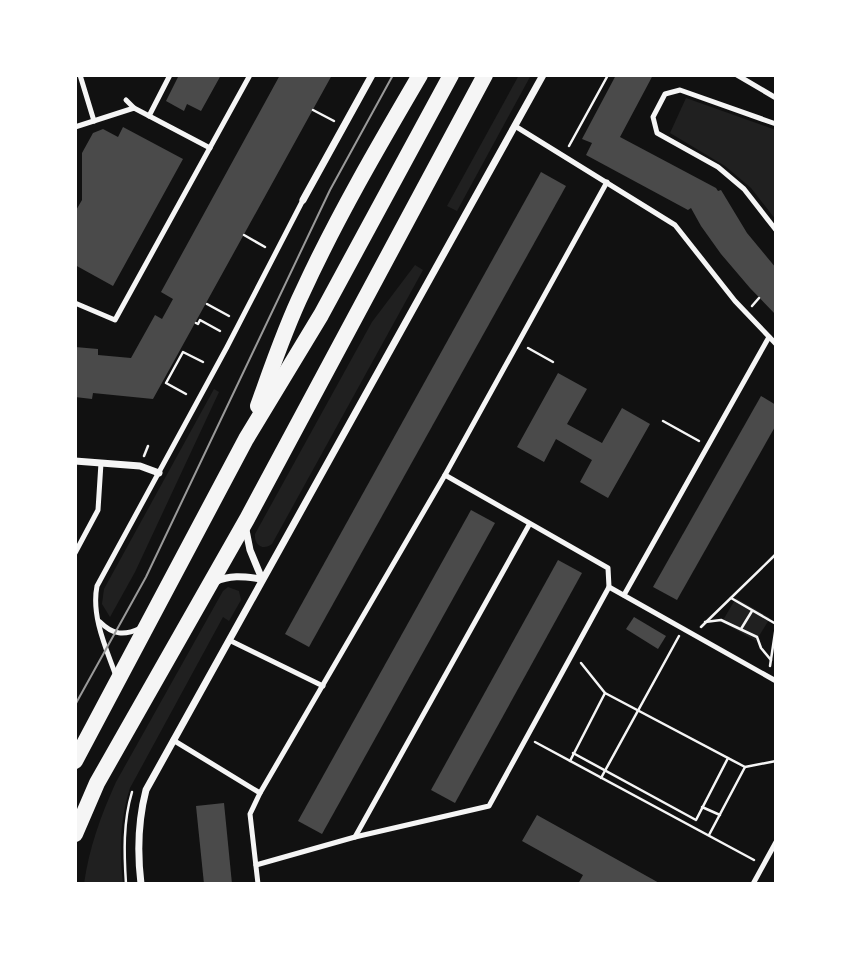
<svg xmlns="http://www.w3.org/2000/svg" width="851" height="959" font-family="'Golos Text',sans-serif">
  <rect width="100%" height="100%" fill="#111"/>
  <g fill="#202020">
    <polygon points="519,75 531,75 457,211 447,206"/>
    <polygon points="686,98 776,130 776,220 751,188 725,166 670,133"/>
    <path d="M415,265L423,270L272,544C263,551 254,545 255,534L372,322Z"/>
    <polygon points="214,389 219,392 135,572 110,617 102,604 104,589"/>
    <path d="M228,587L239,591L241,600L229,621L223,617L130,788C120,819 119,851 123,884H84C89,848 101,815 116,782L223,591Z"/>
    <polygon points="736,598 770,618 756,641 722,622"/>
  </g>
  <g fill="#4a4a4a">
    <polygon points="179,75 221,75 201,111 187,104 184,111 166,101"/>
    <polygon points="280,75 332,75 153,399 93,393 92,399 75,397 75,347 98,349 98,355 131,358 155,315 162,319 173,299 161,292"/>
    <polygon points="616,75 653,75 620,137 716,188 718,191 721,190 747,233 776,268 776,315 750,288 721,254 701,226 691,208 688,210 586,155 592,143 582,139"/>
    <polygon points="123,127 183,159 113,286 75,265 75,212 82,200 82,153 93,133 103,129 118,137"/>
    <polygon points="541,172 566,186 309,647 285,634"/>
    <polygon points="558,373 587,389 567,424 602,443 622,408 650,424 608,498 580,482 592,460 556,439 544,462 517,447"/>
    <polygon points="761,396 776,405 776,425 677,600 653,587"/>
    <polygon points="471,510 495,523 322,834 298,821"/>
    <polygon points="558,560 582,573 455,803 431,790"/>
    <polygon points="634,617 666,636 658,649 626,629"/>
    <polygon points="224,803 232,884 204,884 196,806"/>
    <polygon points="537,815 661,884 578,884 583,875 522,841"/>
  </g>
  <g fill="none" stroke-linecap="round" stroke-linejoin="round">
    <g stroke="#f5f5f5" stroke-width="2.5">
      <polyline points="313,110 334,121"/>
      <polyline points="569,146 608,75"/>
      <polyline points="244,235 265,247"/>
      <polyline points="207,304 229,316"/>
      <polyline points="752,306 759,298"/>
      <polyline points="196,323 198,324 200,320 220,331"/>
      <polyline points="528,348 553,362"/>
      <polyline points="186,394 166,383 183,352 203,362"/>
      <polyline points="663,421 699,441"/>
      <polyline points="144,456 148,446"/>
      <polyline points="731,598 776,624"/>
      <polyline points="705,622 721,620 757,637 761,648 771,660"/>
      <polyline points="701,627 776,554"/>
      <polyline points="741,629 752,611"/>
      <polyline points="581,663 605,693"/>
      <polyline points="770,666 776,626"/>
      <polyline points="535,742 754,860"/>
      <polyline points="573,753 696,820 728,758"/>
      <polyline points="570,761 605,693 745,767 776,761"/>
      <polyline points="601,778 679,636"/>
      <polyline points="702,807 720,815"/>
      <polyline points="709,835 745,767"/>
      <path d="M126,884C124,853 123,822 132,792"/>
    </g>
    <g stroke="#f5f5f5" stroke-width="5">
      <polyline points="80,75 94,121"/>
      <polyline points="737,75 776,98"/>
      <polyline points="126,100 134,108"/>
      <polyline points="149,116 170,75"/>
      <polyline points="776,124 680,90 665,94 653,117 657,133 718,167 744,189 776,230"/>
      <polyline points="515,126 675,225 735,301 776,344"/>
      <polyline points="75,127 134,108 210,148"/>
      <polyline points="75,303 115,320 250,75"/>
      <polyline points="445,475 608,568 609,587 776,681"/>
      <polyline points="75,553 98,510 101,463"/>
      <polyline points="624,595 769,337"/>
      <path d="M100,622C113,635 124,636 141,628"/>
      <polyline points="229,640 323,686"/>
      <path d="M116,676C106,648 91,616 97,586L227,347L303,200"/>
      <polyline points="173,740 260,793 250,814 258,884"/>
      <polyline points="260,793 445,475 607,182"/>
      <polyline points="355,837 529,525"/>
      <polyline points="256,865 355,837 489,806 609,587"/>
      <polyline points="753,884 776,842"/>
    </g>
    <g stroke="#f5f5f5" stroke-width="7">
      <polyline points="303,200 372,75"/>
      <polyline points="75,461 140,466 159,473"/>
      <polyline points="246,530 250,550 262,579"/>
      <path d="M215,582C231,574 246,577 262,579"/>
      <path d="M141,884C137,851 138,821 146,790L543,75"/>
    </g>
    <g stroke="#f5f5f5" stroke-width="16">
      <path d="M258,406C272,367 285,328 303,291C337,217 379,145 420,75"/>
      <polyline points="75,761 246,439 321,315 451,75"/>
      <polyline points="75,834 97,783 247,519 485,75"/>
    </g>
    <polyline stroke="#9a9a9a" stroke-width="2" points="75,705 146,577 330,190 393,75"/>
  </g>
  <rect width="851" height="959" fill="none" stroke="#ffffff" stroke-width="154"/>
</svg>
